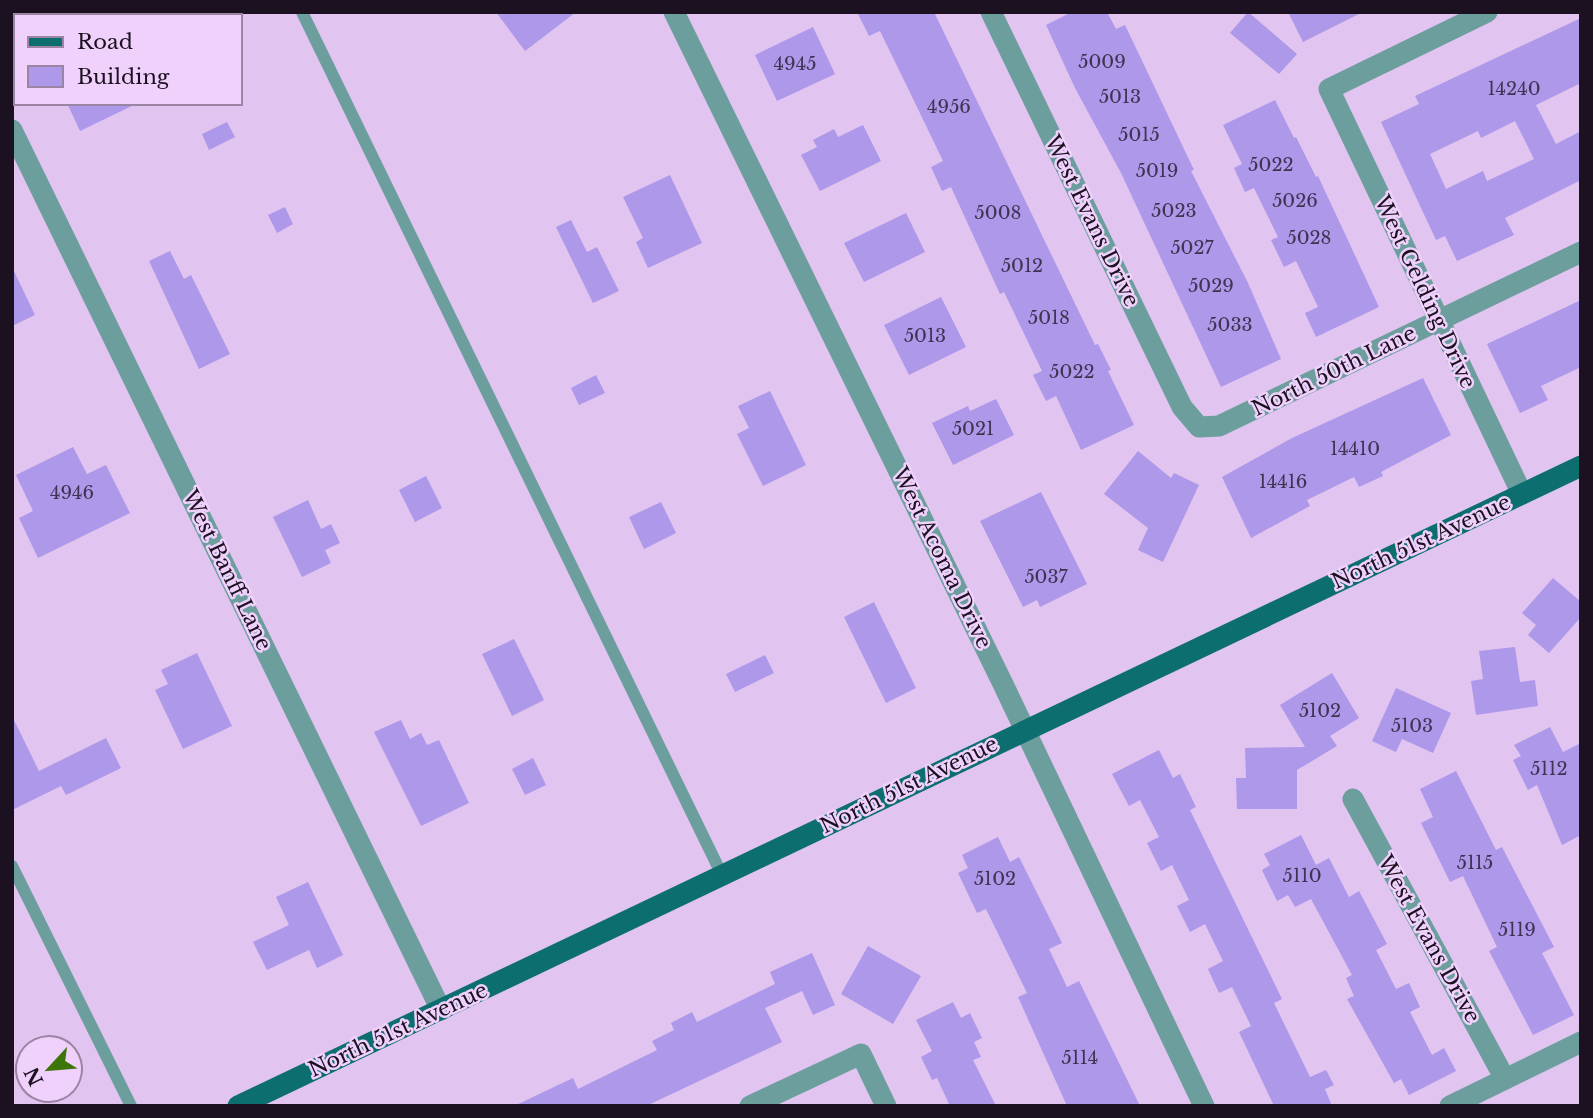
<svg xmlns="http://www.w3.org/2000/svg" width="1593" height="1118" font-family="'Libre Baskerville',serif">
  <rect width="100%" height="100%" fill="#e1c4ef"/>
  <g fill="#ad98ea" fill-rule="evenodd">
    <polygon points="496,12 576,12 525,51"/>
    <polygon points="857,12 934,12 1095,345 1098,344 1111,370 1108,371 1134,425 1081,450 1056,396 1046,401 1033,375 1042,371 1004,292 1000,294 951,187 942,191 931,167 943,161 917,107 880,31 869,36"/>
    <polygon points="1072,12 1107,12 1116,29 1125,25 1194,170 1191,171 1248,283 1281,359 1221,387 1121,173 1075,88 1046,25"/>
    <polygon points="1248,12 1297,54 1279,74 1230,33"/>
    <polygon points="1288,12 1363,12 1303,42"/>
    <path d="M1581,18V83L1536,105L1556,144L1581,131V180L1505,218L1514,235L1457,261L1445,236L1436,240L1381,122L1419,104L1415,96ZM1515,121L1534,159L1487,181L1483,171L1446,189L1430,154L1478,131L1481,138Z"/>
    <polygon points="813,27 835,74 777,101 755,55"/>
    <polygon points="1275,100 1294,138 1296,137 1316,177 1318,176 1379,307 1316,337 1305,313 1318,307 1296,261 1284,267 1271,240 1278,237 1254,188 1245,192 1234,168 1242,164 1223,125"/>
    <polygon points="67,103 138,103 80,131"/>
    <polygon points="227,122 235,137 209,150 202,134"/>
    <polygon points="863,125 881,161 820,191 801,155 817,147 813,140 834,129 838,137"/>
    <polygon points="670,175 702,243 648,268 636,242 643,238 623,197"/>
    <polygon points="285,207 293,224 277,233 268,215"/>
    <polygon points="906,213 925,252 864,282 844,243"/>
    <polygon points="571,220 587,252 597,247 619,291 593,303 556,227"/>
    <polygon points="170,251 184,279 191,275 230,354 199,369 149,261"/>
    <polygon points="12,267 35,315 12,326"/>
    <polygon points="941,297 966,347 909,375 884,325"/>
    <polygon points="1581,300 1581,367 1541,386 1548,400 1520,413 1487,344"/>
    <polygon points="596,375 605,393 579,405 571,388"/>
    <polygon points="1423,378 1451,435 1381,472 1383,476 1359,487 1354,477 1307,500 1310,506 1251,538 1222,477 1292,438"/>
    <polygon points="770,391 806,465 763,486 737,434 749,428 738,406"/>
    <polygon points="996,399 1014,435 953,465 932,423 968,406 970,411"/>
    <polygon points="73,447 87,474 106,465 130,513 38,558 19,518 33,511 16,475"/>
    <polygon points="1138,451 1171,478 1174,473 1199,485 1163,562 1138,550 1148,528 1104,494"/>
    <polygon points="426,476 442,508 415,522 399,490"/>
    <polygon points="1041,492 1087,584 1040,607 1037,600 1023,607 980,521"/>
    <polygon points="308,500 321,529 331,524 340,543 325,550 331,563 302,577 273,517"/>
    <polygon points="661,502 676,533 644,549 629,517"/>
    <polygon points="1553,578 1581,602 1581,617 1549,653 1528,635 1536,625 1522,613"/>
    <polygon points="874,602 916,688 886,703 844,617"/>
    <polygon points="514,639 544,700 512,716 482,654"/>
    <polygon points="1515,647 1520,682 1535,680 1538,706 1476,715 1471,681 1483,679 1479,651"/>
    <polygon points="197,653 232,726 183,749 155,690 168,684 161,670"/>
    <polygon points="765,655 774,673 735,692 726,674"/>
    <polygon points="1332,673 1359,718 1330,736 1337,746 1297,770 1297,809 1237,809 1236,778 1246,778 1245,748 1305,747 1280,705"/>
    <polygon points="1396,688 1451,713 1433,753 1402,739 1396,752 1372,741"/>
    <polygon points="12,716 39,771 106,738 121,768 66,795 61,786 12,810"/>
    <polygon points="401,720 410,739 421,733 427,745 439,740 469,803 421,826 374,732"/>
    <polygon points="1550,727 1563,752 1581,743 1581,835 1562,845 1537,785 1528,790 1513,760 1521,756 1514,745"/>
    <polygon points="1159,750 1173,778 1180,774 1196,807 1190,810 1282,999 1274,1003 1310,1077 1326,1070 1334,1085 1325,1089 1332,1106 1274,1106 1239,1032 1251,1026 1232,987 1219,993 1208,969 1223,961 1205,924 1190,932 1177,906 1189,900 1172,865 1161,871 1147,843 1159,837 1140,800 1129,806 1112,774"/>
    <polygon points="533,758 546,785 525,795 512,769"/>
    <polygon points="1456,771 1496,850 1502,847 1554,947 1542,953 1574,1015 1533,1035 1489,951 1497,947 1463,876 1450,882 1421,823 1433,817 1420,789"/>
    <polygon points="1301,835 1316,865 1329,858 1349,897 1359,891 1387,944 1376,950 1396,989 1409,983 1420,1007 1410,1012 1432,1055 1444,1048 1456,1071 1409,1095 1401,1079 1394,1083 1347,999 1354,996 1346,978 1352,975 1311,899 1295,907 1288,895 1277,901 1262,870 1270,865 1264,854"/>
    <polygon points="998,837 1010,862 1019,857 1062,943 1049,949 1067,987 1079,981 1140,1106 1067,1106 1018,997 1027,993 986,909 977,913 958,873 968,868 962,855"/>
    <polygon points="308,882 343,955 317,968 309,950 267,970 253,942 289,925 276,897"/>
    <polygon points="868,946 921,976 893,1024 841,994"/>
    <polygon points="812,953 835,1005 813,1015 802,991 765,1008 782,1042 646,1106 514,1106 573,1078 578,1089 657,1050 652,1041 674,1030 671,1023 692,1012 697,1022 775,984 770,972"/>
    <polygon points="953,1002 961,1018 970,1013 982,1038 974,1042 981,1057 973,1060 996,1106 950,1106 937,1078 932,1080 921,1057 932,1051 916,1020"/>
  </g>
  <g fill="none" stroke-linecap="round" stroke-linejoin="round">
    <g stroke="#6c9e9e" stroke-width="12">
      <polyline points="302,12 722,875"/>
      <polyline points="12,866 131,1106"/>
    </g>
    <g stroke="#6c9e9e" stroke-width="21">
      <polyline points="991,12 1182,407 1199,427 1219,426 1581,252"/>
      <polyline points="1487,12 1329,89 1522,494"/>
      <polyline points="12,130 441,1010"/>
      <polyline points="1353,799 1505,1079"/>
      <polyline points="750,1106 861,1054 886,1106"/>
      <polyline points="1450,1106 1581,1042"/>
    </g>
    <polyline stroke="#6c9e9e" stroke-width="21" points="674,12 1003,684 1204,1106"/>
    <polyline stroke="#0d6e6f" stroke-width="21" points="238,1106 1581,466"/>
  </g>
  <g text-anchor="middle" stroke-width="5" stroke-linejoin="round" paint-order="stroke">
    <g font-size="18" fill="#403352">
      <text x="1102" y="68">5009</text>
      <text x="795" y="70">4945</text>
      <text x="1514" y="95">14240</text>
      <text x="1120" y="103">5013</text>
      <text x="949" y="113">4956</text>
      <text x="1139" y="141">5015</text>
      <text x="1271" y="171">5022</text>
      <text x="1157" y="177">5019</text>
      <text x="1295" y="207">5026</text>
      <text x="1174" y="217">5023</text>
      <text x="998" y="219">5008</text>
      <text x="1309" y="244">5028</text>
      <text x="1192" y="254">5027</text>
      <text x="1022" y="272">5012</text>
      <text x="1211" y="292">5029</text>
      <text x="1049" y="324">5018</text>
      <text x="1230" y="331">5033</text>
      <text x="925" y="342">5013</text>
      <text x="1072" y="378">5022</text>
      <text x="973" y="435">5021</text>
      <text x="1355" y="455">14410</text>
      <text x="1283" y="488">14416</text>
      <text x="72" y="499">4946</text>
      <text x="1046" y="583">5037</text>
      <text x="1320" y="717">5102</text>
      <text x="1412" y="732">5103</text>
      <text x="1549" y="775">5112</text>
      <text x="1475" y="869">5115</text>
      <text x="1302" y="882">5110</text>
      <text x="995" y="885">5102</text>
      <text x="1517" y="936">5119</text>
      <text x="1080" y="1064">5114</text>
    </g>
    <g font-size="21" fill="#1c1120" stroke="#efd1fc">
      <text transform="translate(1092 221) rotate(64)" y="7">West Evans Drive</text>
      <text transform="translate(1425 292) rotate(65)" y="7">West Gelding Drive</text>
      <text transform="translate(1334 371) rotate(-26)" y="7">North 50th Lane</text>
      <text transform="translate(1421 542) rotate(-25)" y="7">North 51st Avenue</text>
      <text transform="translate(942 558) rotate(64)" y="7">West Acoma Drive</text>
      <text transform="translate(227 570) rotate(64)" y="7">West Banff Lane</text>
      <text transform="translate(909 785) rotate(-26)" y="7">North 51st Avenue</text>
      <text transform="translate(1429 939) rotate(61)" y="7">West Evans Drive</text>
      <text transform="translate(398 1030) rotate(-25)" y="7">North 51st Avenue</text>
    </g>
  </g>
  <rect width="1593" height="1118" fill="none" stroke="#1c1120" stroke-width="28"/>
  <rect x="14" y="14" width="228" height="91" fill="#efd1fc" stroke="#9b84a4" stroke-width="2"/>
  <rect x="28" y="37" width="35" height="10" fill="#0d6e6f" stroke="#9b84a4" stroke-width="2"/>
  <text x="77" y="49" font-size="21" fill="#1c1120">Road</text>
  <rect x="28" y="66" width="35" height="21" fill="#ad98ea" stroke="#9b84a4" stroke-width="2"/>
  <text x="77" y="84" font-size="21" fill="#1c1120">Building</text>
  <g transform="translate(49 1069) rotate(244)"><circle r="33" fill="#efd1fc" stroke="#9b84a4" stroke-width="2"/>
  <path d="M0-5L12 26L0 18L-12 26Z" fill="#3c7508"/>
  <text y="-10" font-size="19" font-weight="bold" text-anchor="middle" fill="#1c1120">N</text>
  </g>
</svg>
